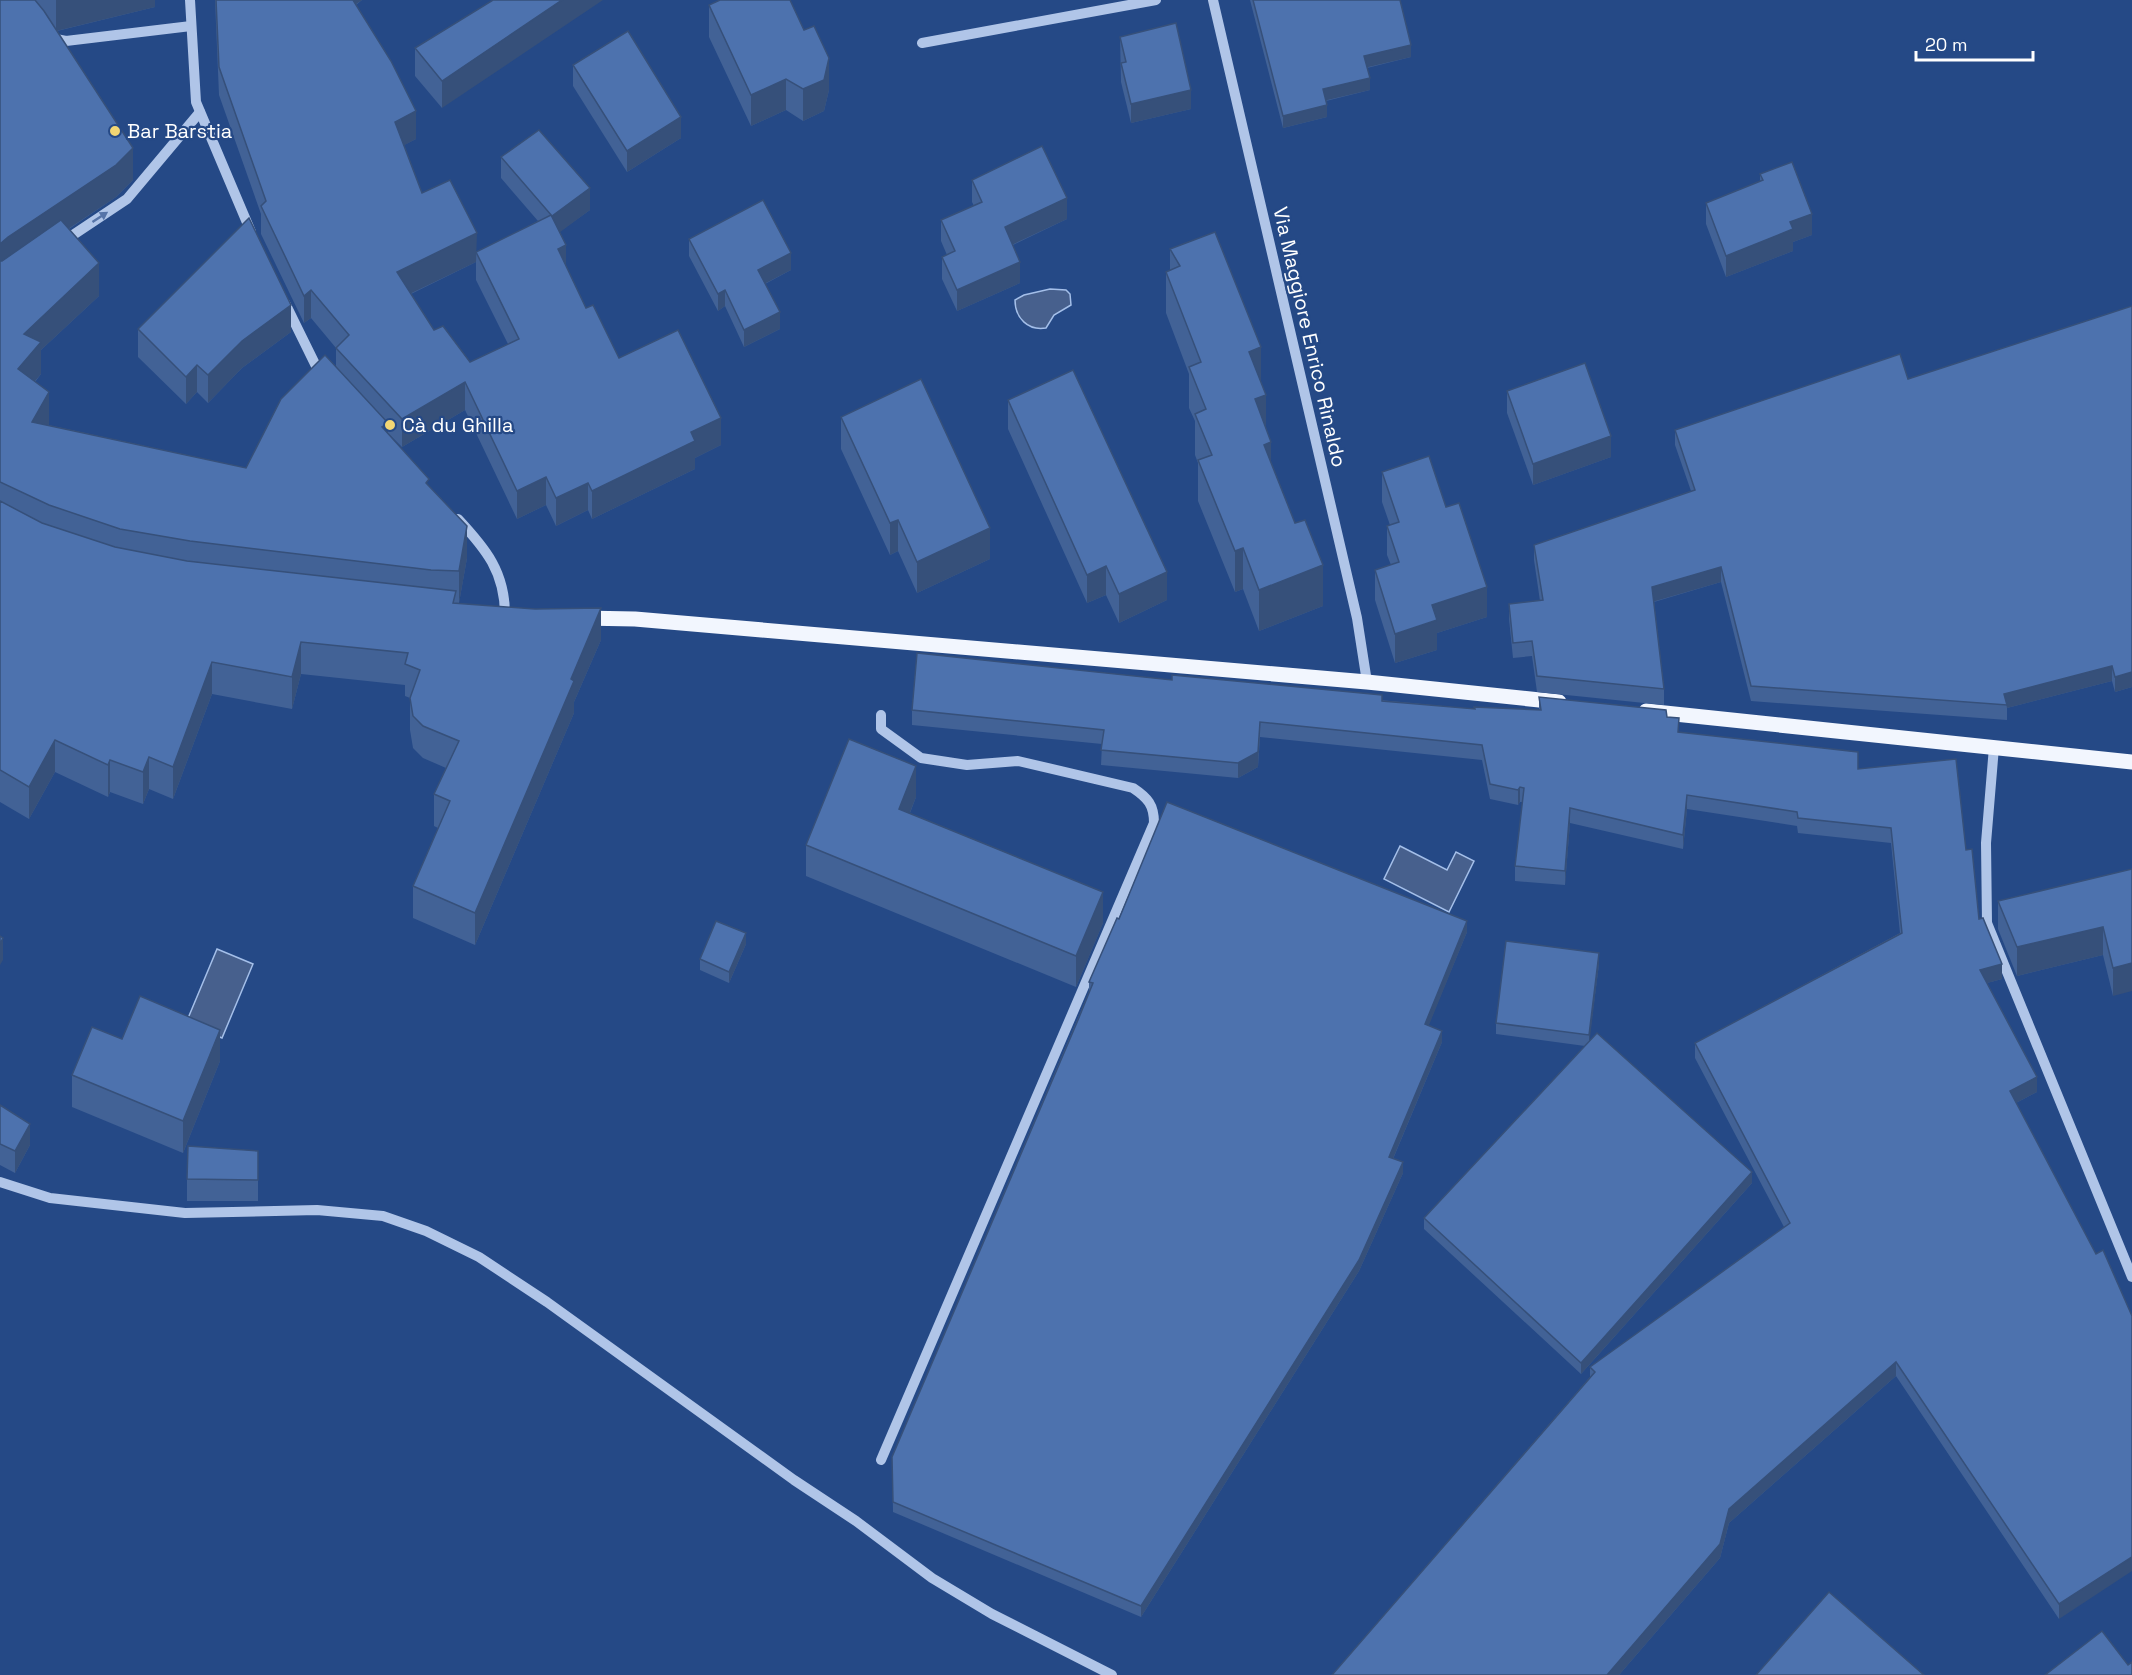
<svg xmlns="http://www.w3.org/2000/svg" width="2132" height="1675" font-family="'Space Grotesk',sans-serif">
  <rect width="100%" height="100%" fill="#254986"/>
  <g fill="#47608d" stroke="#a4bfe9" stroke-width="1.5">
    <path d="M1050,289L1066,290L1070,294L1071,305L1054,315L1046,328C1028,331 1015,318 1015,300L1024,295Z"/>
    <polygon points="1400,846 1447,870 1456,852 1474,861 1449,912 1384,879"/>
    <polygon points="217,949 253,964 222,1038 186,1023"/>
  </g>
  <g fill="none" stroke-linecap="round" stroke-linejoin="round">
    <g stroke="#b0c5e8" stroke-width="10">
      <polyline points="190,0 196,102 251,232"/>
      <polyline points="1213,0 1357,618 1367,682"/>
      <polyline points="51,38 66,41 191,26"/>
      <polyline points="922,43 1156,0"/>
      <polyline points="64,241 127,199 200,112"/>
      <polyline points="285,303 316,366 325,376"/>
      <path d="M458,519C486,549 505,572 505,615"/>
      <path d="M881,715V729L921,758L967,765L1018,761L1133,788C1148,798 1154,805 1154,823L881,1460"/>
      <polyline points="1994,747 1986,843 1987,923 2132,1277"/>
      <polyline points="0,1182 50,1198 185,1213 317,1210 383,1216 426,1231 479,1257 547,1302 794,1480 856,1521 932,1578 992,1614 1112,1675"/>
    </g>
    <g stroke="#f2f6fe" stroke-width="15">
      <polyline points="582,618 635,619 1367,682 1559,702"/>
      <polyline points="1646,711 2132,762"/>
    </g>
  </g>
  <g fill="#426296" fill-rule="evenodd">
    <path d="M0,0H155V7L57,31L133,180L116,197L69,229L99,296L41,350V374L35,382L49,424L48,425L246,468L336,366V348L311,318L304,323L261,234V214L219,95L215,0H362L356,5L416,139L404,145L422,193L477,252L538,221L501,178V157L590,210L559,232L566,266L586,308L619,358L721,445L695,458V469L592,519L588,510L556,526L546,505L517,519L465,410L402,447L388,433L429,486L467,558L459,603H456L601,640L574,702V713L475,945L413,918V886L438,828L434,826V794L446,768L423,758L413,748L410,730V698L405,696V685L301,674L292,709L212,694L173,799L149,789L143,804L110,792L108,797L55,772L29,819L0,802ZM476,262V280L508,344L470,362L434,330L411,294Z"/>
    <polygon points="493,0 442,108 415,76 415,48"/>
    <polygon points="1250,0 1400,0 1411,57 1367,68 1370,90 1326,101 1327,117 1283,128"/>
    <polygon points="709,5 829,90 824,111 803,121 786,110 751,126 709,37"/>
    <polygon points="1120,37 1191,109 1131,123 1121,82"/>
    <polygon points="573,65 681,138 627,172 573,86"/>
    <polygon points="1760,174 1812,235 1793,242 1793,251 1726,277 1706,224 1706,203 1760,181"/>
    <polygon points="972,180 1067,219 1013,245 1020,283 957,311 942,279 942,257 947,255 941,241 941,220 974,206 972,202"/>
    <polygon points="689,239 791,270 765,284 780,329 744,347 725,306 718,311 689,256"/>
    <polygon points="1170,249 1261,382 1266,428 1271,464 1323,606 1259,631 1243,589 1235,592 1198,501 1198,463 1195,455 1195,421 1189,408 1189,374 1166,313 1166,272 1170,270"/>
    <polygon points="2132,306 2132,687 2115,692 2112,681 2007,708 2007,720 1751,701 1721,582 1654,602 1664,689 1664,705 1537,692 1532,656 1513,658 1509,619 1509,604 1540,601 1534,560 1534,545 1691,491 1675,445 1675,430 1908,379"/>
    <polygon points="138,329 291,332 242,368 208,403 197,392 186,404 138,357"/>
    <polygon points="1507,391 1611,457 1533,485 1507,413"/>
    <polygon points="1008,400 1167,600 1119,623 1106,595 1087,603 1008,429"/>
    <polygon points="841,417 990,559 917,593 898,551 890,555 841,449"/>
    <polygon points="1382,472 1446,507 1487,617 1437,633 1437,650 1395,663 1375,600 1375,570 1391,565 1387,555 1387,526 1390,525 1382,502"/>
    <polygon points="1172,680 1474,709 1539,710 1539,697 1667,717 1679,733 1858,769 1966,850 1979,919 2002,979 1987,983 2037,1092 2016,1103 2096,1254 2059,1619 1896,1376 1729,1523 1720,1558 1619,1675 1332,1675 1590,1377 1590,1367 1784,1227 1695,1058 1695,1043 1900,933 1891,843 1798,833 1797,826 1687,809 1683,849 1570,823 1565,885 1515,881 1515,866 1523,802 1520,802 1518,805 1490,799 1482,760 1260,737 1258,767 1238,778 1101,765 1102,744 912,725 912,710"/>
    <polygon points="916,797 910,813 1103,923 1076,987 806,876 806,845"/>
    <polygon points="2132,869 2113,996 2103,955 2017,976 1998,929 1998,901"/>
    <polygon points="1119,919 1467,932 1428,1026 1442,1042 1393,1159 1403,1173 1359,1271 1141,1617 893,1512 892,1457 1089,992 1089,982"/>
    <polygon points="746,944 729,983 700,970 700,959"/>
    <polygon points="1599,964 1589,1041 1752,1183 1581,1374 1424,1229 1424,1218 1585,1046 1496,1034 1496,1023"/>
    <polygon points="122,1039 220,1061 183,1153 72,1107 72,1075"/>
    <polygon points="0,1105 30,1145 15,1173 0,1165"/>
    <polygon points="258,1151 258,1201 187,1201 187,1179"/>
  </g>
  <g fill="#36507a">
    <polygon points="56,0 155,0 155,7 56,31"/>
    <polygon points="343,0 362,0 343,13"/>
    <polygon points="562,0 603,0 442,108 442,81"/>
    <polygon points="1411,45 1411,57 1364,68 1364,56"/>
    <polygon points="829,58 829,90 824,111 803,121 803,89"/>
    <polygon points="1370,78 1370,90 1323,101 1323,89"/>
    <polygon points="786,79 786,110 751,126 751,95"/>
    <polygon points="1191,90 1191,109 1131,123 1131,104"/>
    <polygon points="1327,105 1327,117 1283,128 1283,116"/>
    <polygon points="416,111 416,139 395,150 395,122"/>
    <polygon points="681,117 681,138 627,172 627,151"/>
    <polygon points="133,148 133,180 116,197 8,269 0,276 0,244 8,237"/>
    <polygon points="590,188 590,210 552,238 552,216"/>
    <polygon points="1067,198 1067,219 1005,248 1005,227"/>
    <polygon points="1812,214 1812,235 1793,242 1793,251 1726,277 1726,256 1790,222"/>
    <polygon points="477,233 476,262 397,300 397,272"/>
    <polygon points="566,245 566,273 558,249"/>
    <polygon points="791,253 791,270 758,287 758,270"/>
    <polygon points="1020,262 1020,283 957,311 957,290"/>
    <polygon points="99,263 99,296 41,350 41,374 18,401 18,369 24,334"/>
    <polygon points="311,290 311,318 304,323 304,296"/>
    <polygon points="725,290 725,306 718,311 718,294"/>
    <polygon points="291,305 291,332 242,368 208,403 208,375 242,341"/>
    <polygon points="780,312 780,329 744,347 744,330"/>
    <polygon points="1261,347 1261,388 1249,352"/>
    <polygon points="197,365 197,392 186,404 186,377"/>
    <polygon points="465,382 465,410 402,447 402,419"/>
    <polygon points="49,392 49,424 32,454 32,422"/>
    <polygon points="1266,395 1266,436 1255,399"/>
    <polygon points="721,418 721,445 695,458 695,469 592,519 592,491 691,432"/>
    <polygon points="388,423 388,455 382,427"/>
    <polygon points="1611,436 1611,457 1533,485 1533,464"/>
    <polygon points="1271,442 1271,483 1264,445"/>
    <polygon points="546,477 546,505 517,519 517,491"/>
    <polygon points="588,483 588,510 556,526 556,498"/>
    <polygon points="898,520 898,551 890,555 890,523"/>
    <polygon points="467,526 467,558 459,603 459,571"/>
    <polygon points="990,528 990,559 917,593 917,562"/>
    <polygon points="1243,548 1243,589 1235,592 1235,551"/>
    <polygon points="1323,565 1323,606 1259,631 1259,590"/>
    <polygon points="1106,566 1106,595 1087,603 1087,575"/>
    <polygon points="1721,567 1721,582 1652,602 1652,587"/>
    <polygon points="1167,572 1167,600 1119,623 1119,594"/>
    <polygon points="1487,587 1487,617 1437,633 1437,650 1395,663 1395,634 1432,605"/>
    <polygon points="601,608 601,640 574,702 574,713 475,945 475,913 571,679"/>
    <polygon points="301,642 301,674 292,709 292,677"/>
    <polygon points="212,662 212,694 173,799 173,767"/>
    <polygon points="2112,666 2112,681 2007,708 2004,694"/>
    <polygon points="2132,672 2132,687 2115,692 2115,677"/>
    <polygon points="1260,722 1258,767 1238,778 1238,763"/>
    <polygon points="55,740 55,772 29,819 29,787"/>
    <polygon points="149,757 149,789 143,804 143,772"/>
    <polygon points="110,760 110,792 108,797 108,765"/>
    <polygon points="916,766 916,797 899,840 899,809"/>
    <polygon points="1520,787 1520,802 1518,805 1518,790"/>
    <polygon points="1687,795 1687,809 1683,849 1683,835"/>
    <polygon points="1570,808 1570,823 1565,885 1565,871"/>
    <polygon points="1103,892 1103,923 1076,987 1076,956"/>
    <polygon points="1467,921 1467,932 1425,1035 1425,1024"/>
    <polygon points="2103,927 2103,955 2017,976 2017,947"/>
    <polygon points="746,933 746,944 729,983 729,972"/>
    <polygon points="3,938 3,960 0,965 0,944"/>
    <polygon points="1599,953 1599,964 1589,1046 1589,1035"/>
    <polygon points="2132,963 2132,991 2113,996 2113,968"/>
    <polygon points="2002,964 2002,979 1980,985 1980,970"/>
    <polygon points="220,1030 220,1061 183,1153 183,1121"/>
    <polygon points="1442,1031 1442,1042 1389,1168 1389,1157"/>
    <polygon points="2037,1077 2037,1092 2010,1106 2010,1091"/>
    <polygon points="30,1124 30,1145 15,1173 15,1151"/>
    <polygon points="1403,1162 1403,1173 1359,1271 1141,1617 1141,1606"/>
    <polygon points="1752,1172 1752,1183 1581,1374 1581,1363"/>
    <polygon points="1896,1362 1896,1376 1729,1523 1720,1558 1619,1675 1607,1675 1729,1509"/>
    <polygon points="2132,1557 2132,1571 2059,1619 2059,1604"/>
  </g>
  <g fill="#4d72ae" stroke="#36507a" stroke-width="1.5">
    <polygon points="0,0 35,0 44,11 133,148 116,165 8,237 0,244"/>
    <polygon points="216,0 353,0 391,61 416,111 395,122 422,193 450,180 477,233 397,272 434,330 443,326 470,362 519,339 476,252 551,215 566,245 558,249 586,308 593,305 619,358 678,330 721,418 691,432 695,441 592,491 588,483 556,498 546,477 517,491 465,382 402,419 336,348 349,335 311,290 304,296 261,206 266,201 219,67"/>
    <polygon points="493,0 562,0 442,81 415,48"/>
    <polygon points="720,0 790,0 804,30 814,26 829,58 824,80 803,89 786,79 751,95 709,5"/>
    <polygon points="1253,0 1400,0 1411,45 1364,56 1370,78 1323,89 1327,105 1283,116"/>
    <polygon points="1176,23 1191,90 1131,104 1121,63 1126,62 1120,37"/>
    <polygon points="628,31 681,117 627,151 573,65"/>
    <polygon points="539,130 590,188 552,216 501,157"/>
    <polygon points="1042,146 1067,198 1005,227 1020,262 957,290 942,257 955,251 941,220 982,202 972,180"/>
    <polygon points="1792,162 1812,214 1790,222 1793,229 1726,256 1706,203 1763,180 1760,174"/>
    <polygon points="763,200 791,253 758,270 780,312 744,330 725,290 718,294 689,239"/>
    <polygon points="249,218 291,305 242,341 208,375 197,365 186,377 138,329"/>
    <polygon points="61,220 99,263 24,334 41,342 18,369 49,392 32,422 246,468 281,399 325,355 388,423 382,427 429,479 426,483 467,526 459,571 431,570 190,541 120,529 49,505 0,482 0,261 2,261"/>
    <polygon points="1215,232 1261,347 1249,352 1266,395 1255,399 1271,442 1264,445 1295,523 1305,520 1323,565 1259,590 1243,548 1235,551 1198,460 1212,455 1195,414 1206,409 1189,367 1201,362 1166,272 1180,266 1170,249"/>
    <polygon points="2132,306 2132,672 2115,677 2112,666 2004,694 2007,705 1751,686 1721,567 1652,587 1664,689 1537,676 1532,641 1513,643 1509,604 1543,600 1534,545 1695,490 1675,430 1900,354 1908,379"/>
    <polygon points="1585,363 1611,436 1533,464 1507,391"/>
    <polygon points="1073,370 1167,572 1119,594 1106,566 1087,575 1008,400"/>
    <polygon points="921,379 990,528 917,562 898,520 890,523 841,417"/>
    <polygon points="1429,456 1446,507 1459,503 1487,587 1432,605 1437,620 1395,634 1375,570 1399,562 1387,526 1399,522 1382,472"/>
    <polygon points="0,501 42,523 115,547 187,561 456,591 453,603 535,609 601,608 571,679 574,681 475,913 413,886 450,801 434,794 459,741 423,726 413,716 410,698 420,670 405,664 408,653 301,642 292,677 212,662 173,767 149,757 143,772 110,760 108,765 55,740 29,787 0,770"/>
    <polygon points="917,653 1172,680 1172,675 1382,695 1382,701 1475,709 1474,707 1541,710 1539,697 1666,710 1667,717 1679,718 1678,732 1858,752 1858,769 1956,759 1966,850 1972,849 1979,919 1983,918 2002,964 1980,970 2037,1077 2010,1091 2096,1254 2103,1250 2132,1316 2132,1557 2059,1604 1896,1362 1729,1509 1720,1544 1607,1675 1332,1675 1595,1372 1590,1367 1790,1223 1695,1043 1902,933 1891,828 1798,818 1797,812 1687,795 1683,835 1570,808 1565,871 1515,866 1524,788 1520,787 1518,790 1490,784 1482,745 1260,722 1258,752 1238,763 1101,750 1104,730 912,710"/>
    <polygon points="849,739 916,766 899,809 1103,892 1076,956 806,845"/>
    <polygon points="1167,802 1467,921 1425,1024 1442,1031 1389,1157 1403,1162 1359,1260 1141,1606 893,1502 892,1457 1078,1020 1093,983 1089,982 1117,918 1119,919"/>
    <polygon points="2132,869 2132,963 2113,968 2103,927 2017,947 1998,901"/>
    <polygon points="716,921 746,933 729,972 700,959"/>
    <polygon points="0,936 3,938 0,944"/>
    <polygon points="1506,941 1599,953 1589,1035 1496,1023"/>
    <polygon points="140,996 220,1030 183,1121 72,1075 92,1027 122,1039"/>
    <polygon points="1597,1033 1752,1172 1581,1363 1424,1218"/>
    <polygon points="0,1105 30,1124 15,1151 0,1144"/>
    <polygon points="188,1146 258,1151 258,1180 187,1179"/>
    <polygon points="1829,1592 1924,1675 1756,1675"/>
    <polygon points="2102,1631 2128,1665 2132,1662 2132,1675 2045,1675"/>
  </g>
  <defs><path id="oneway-solid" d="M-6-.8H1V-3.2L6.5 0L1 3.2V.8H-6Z" transform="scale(1.5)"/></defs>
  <use fill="#5674a8" href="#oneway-solid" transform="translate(100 217) rotate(-33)"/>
  <g fill="#f2d674" stroke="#254986" stroke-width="2">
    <circle cx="115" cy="131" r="6"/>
    <circle cx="390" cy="425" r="6"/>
  </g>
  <g text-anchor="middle" stroke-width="4.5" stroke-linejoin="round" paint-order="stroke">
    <g font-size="20" fill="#fff" stroke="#254986" text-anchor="start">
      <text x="127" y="138">Bar Barstia</text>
      <text x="402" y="432">Cà du Ghilla</text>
    </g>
    <g font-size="20" fill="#fff" stroke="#254986">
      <text transform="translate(1310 337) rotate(77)" y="7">Via Maggiore Enrico Rinaldo</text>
    </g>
  </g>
  <path d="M1916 51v9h117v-9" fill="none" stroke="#ffffff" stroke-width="3"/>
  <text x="1925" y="51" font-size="18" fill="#ffffff" stroke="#254986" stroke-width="4.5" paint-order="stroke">20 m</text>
</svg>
